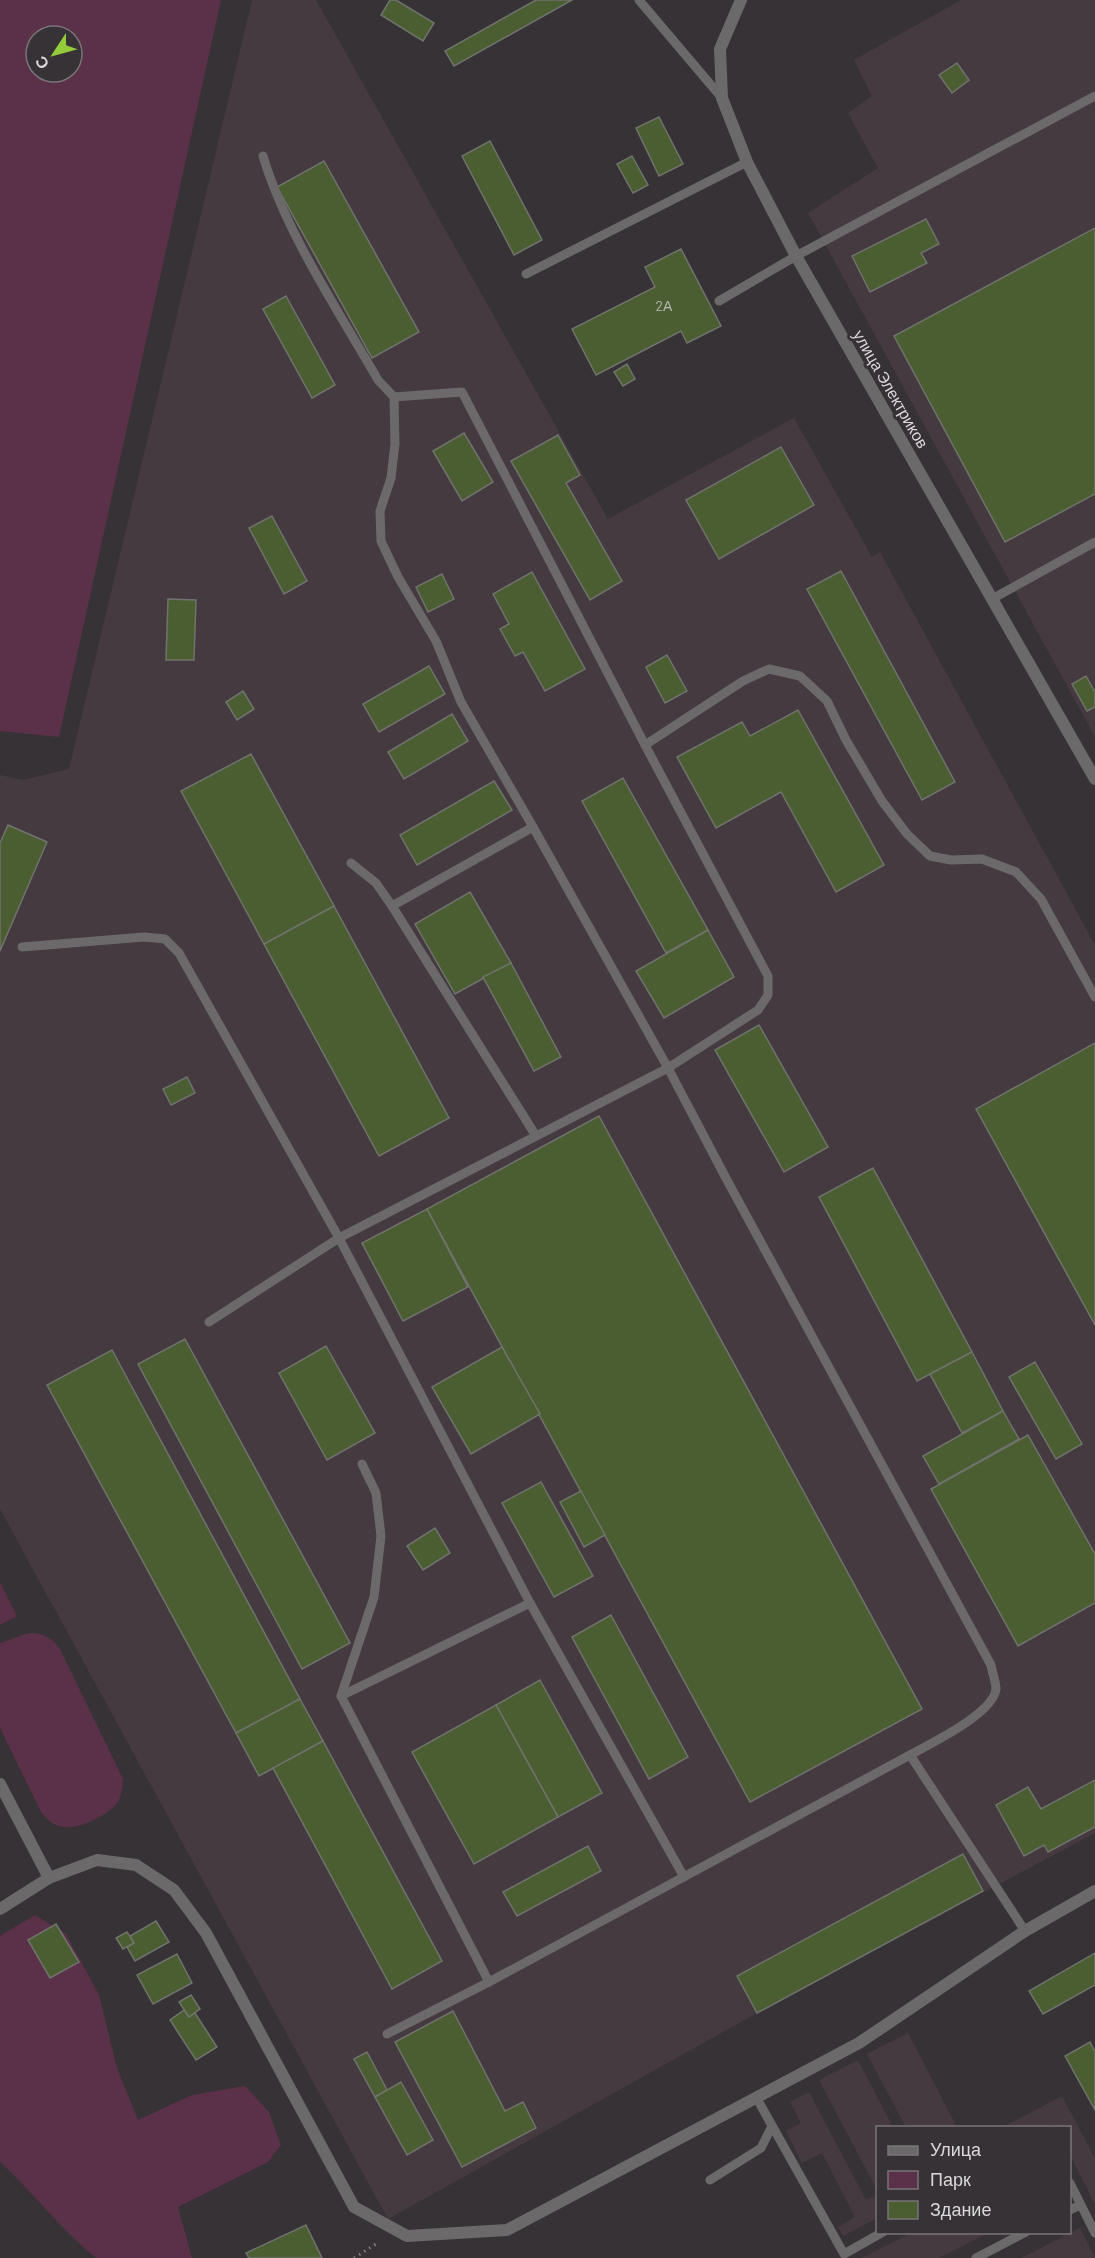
<svg xmlns="http://www.w3.org/2000/svg" width="1095" height="2258" font-family="Barlow,sans-serif">
  <rect width="100%" height="100%" fill="#373235"/>
  <g fill="#453a40">
    <polygon points="252,0 316,0 608,519 794,418 872,557 880,552 1095,945 1095,1833 757,2013 388,2219 0,1509 0,775 23,780 69,769"/>
    <polygon points="961,0 1095,0 1095,737 808,213 878,168 848,113 872,96 854,60"/>
    <polygon points="908,2033 957,2127 906,2127 867,2054"/>
    <polygon points="858,2060 893,2127 878,2128 877,2190 819,2080"/>
    <polygon points="809,2092 866,2200 877,2195 877,2218 843,2236 838,2227 855,2217 822,2153 802,2163 786,2131 801,2123 790,2102"/>
    <polygon points="1062,2096 1095,2159 1095,2204 1070,2155 1070,2128 1055,2127 1053,2125 1049,2128 1003,2127"/>
    <polygon points="1080,2228 1095,2258 1021,2258"/>
    <polygon points="911,2233 911,2232 988,2233 939,2258 862,2258"/>
  </g>
  <g fill="#5a3149" fill-rule="evenodd">
    <path d="M0,0H221L59,737L0,731ZM36,36H72V72H36Z"/>
    <polygon points="0,1582 17,1616 0,1625"/>
    <path d="M29,1633C44,1633 51,1637 60,1649L123,1779C122,1787 122,1795 118,1802C108,1816 75,1832 59,1826C51,1824 46,1818 41,1812L0,1728V1643Z"/>
    <path d="M35,1915L66,1934L99,1995L117,2068L138,2120L192,2095L245,2086L269,2112L281,2145L268,2162L178,2207L192,2258H96C61,2230 34,2193 0,2162V1936Z"/>
  </g>
  <g fill="#4a5e32" stroke="#70736d" stroke-width="1.5">
    <polygon points="390,0 396,0 434,23 423,41 381,15"/>
    <polygon points="536,0 572,0 454,66 445,51"/>
    <polygon points="957,63 969,80 952,93 939,75"/>
    <polygon points="659,117 683,164 659,176 636,128"/>
    <polygon points="490,141 542,240 514,255 462,156"/>
    <polygon points="632,156 648,185 633,193 617,164"/>
    <polygon points="324,161 419,332 372,358 277,187"/>
    <polygon points="926,219 939,244 921,253 927,263 870,292 852,256"/>
    <polygon points="1095,228 1095,494 1005,542 894,336"/>
    <polygon points="681,249 721,326 687,343 681,331 596,375 572,329 655,287 645,267"/>
    <polygon points="286,296 335,385 312,398 263,309"/>
    <polygon points="627,364 635,379 623,386 614,372"/>
    <polygon points="464,433 493,482 462,501 433,451"/>
    <polygon points="558,435 580,475 566,483 622,581 590,600 511,461"/>
    <polygon points="781,447 814,505 719,559 686,500"/>
    <polygon points="272,516 307,581 284,594 249,528"/>
    <polygon points="841,571 955,782 922,800 807,589"/>
    <polygon points="532,572 585,669 545,691 523,652 515,656 500,629 509,624 493,594"/>
    <polygon points="442,574 454,599 428,612 416,587"/>
    <polygon points="168,599 196,600 194,660 166,660"/>
    <polygon points="667,655 687,691 665,703 646,667"/>
    <polygon points="429,666 445,694 379,732 363,704"/>
    <polygon points="1086,676 1095,692 1095,707 1087,711 1072,684"/>
    <polygon points="243,691 254,709 237,720 226,702"/>
    <polygon points="798,710 884,865 836,892 781,792 716,828 677,757 742,722 750,736"/>
    <polygon points="452,714 468,741 404,779 388,752"/>
    <polygon points="251,754 334,906 264,944 181,791"/>
    <polygon points="623,778 708,930 666,953 582,801"/>
    <polygon points="494,781 512,810 417,865 400,835"/>
    <polygon points="8,825 47,842 0,951 0,843"/>
    <polygon points="470,892 511,963 455,994 415,924"/>
    <polygon points="334,906 449,1118 379,1156 264,944"/>
    <polygon points="708,930 734,977 664,1018 636,971"/>
    <polygon points="511,963 561,1057 534,1071 483,977"/>
    <polygon points="759,1025 828,1147 784,1172 715,1050"/>
    <polygon points="1095,1043 1095,1325 976,1109"/>
    <polygon points="187,1077 195,1093 171,1105 163,1089"/>
    <polygon points="599,1116 922,1709 750,1802 427,1209"/>
    <polygon points="873,1168 972,1352 917,1381 819,1197"/>
    <polygon points="427,1209 468,1287 403,1321 362,1243"/>
    <polygon points="185,1339 350,1643 302,1669 138,1364"/>
    <polygon points="326,1346 375,1433 327,1460 279,1373"/>
    <polygon points="502,1347 540,1414 471,1454 432,1387"/>
    <polygon points="112,1350 300,1699 236,1733 47,1385"/>
    <polygon points="972,1352 1003,1411 962,1433 930,1374"/>
    <polygon points="1035,1362 1082,1444 1056,1459 1009,1377"/>
    <polygon points="1003,1411 1019,1439 939,1484 923,1456"/>
    <polygon points="1028,1435 1095,1554 1095,1603 1018,1646 931,1489"/>
    <polygon points="541,1482 593,1576 554,1597 502,1503"/>
    <polygon points="581,1491 605,1535 584,1547 560,1502"/>
    <polygon points="435,1528 450,1553 423,1570 407,1546"/>
    <polygon points="611,1615 688,1757 649,1779 572,1637"/>
    <polygon points="540,1680 602,1793 558,1817 496,1705"/>
    <polygon points="300,1699 323,1741 259,1776 236,1733"/>
    <polygon points="496,1705 558,1817 474,1864 412,1752"/>
    <polygon points="323,1741 442,1961 392,1989 273,1768"/>
    <polygon points="1095,1780 1095,1827 1048,1852 1044,1845 1024,1856 996,1805 1028,1787 1041,1809"/>
    <polygon points="588,1846 601,1871 517,1916 503,1892"/>
    <polygon points="963,1854 983,1891 757,2013 737,1976"/>
    <polygon points="156,1921 169,1942 135,1961 127,1947 134,1943 130,1936"/>
    <polygon points="56,1924 79,1962 50,1978 28,1940"/>
    <polygon points="127,1932 134,1943 123,1949 116,1938"/>
    <polygon points="1095,1953 1095,1985 1043,2014 1029,1991"/>
    <polygon points="177,1954 192,1983 153,2004 137,1975"/>
    <polygon points="191,1995 200,2009 189,2017 179,2002"/>
    <polygon points="184,2010 189,2017 195,2013 217,2047 196,2060 170,2020"/>
    <polygon points="453,2011 505,2111 523,2102 536,2128 462,2167 395,2042"/>
    <polygon points="1090,2042 1095,2052 1095,2110 1065,2056"/>
    <polygon points="367,2052 387,2090 375,2097 354,2059"/>
    <polygon points="401,2082 433,2140 407,2155 375,2097"/>
    <polygon points="306,2225 322,2258 249,2258 246,2253"/>
  </g>
  <g fill="none" stroke-linecap="round" stroke-linejoin="round">
    <polyline stroke="#868284" stroke-width="3" stroke-dasharray="1.5 4.5" stroke-linecap="butt" points="354,2258 376,2244"/>
    <g stroke="#6c696b" stroke-width="9">
      <polyline points="639,0 722,98"/>
      <polyline points="526,274 747,162"/>
      <polyline points="719,301 796,256 1095,96"/>
      <polyline points="992,599 1095,542"/>
      <polyline points="645,745 743,681 769,669 800,676 827,701 846,740 882,801 907,834 930,856 951,860 982,859 1016,872 1041,899 1095,997"/>
      <polyline points="351,863 376,883 392,906 536,1136"/>
      <polyline points="392,906 533,827"/>
      <polyline points="22,947 144,937 165,939 179,953 339,1238 530,1603 684,1877"/>
      <path d="M209,1322L339,1238L668,1068L758,1010L768,995V976L645,745L462,392L394,397L378,380C338,310 286,233 263,156"/>
      <polyline points="362,1464 376,1493 381,1536 374,1597 341,1696 489,1982"/>
      <polyline points="341,1696 530,1603"/>
      <polyline points="910,1755 1025,1931"/>
      <path d="M387,2034L489,1982L910,1755C931,1743 993,1714 996,1689C996,1682 992,1672 991,1665L728,1182L668,1068L533,827L461,702L436,641L398,577L381,541L380,511L391,478L395,444L394,397"/>
      <polyline points="756,2097 844,2254 883,2232"/>
      <polyline points="710,2180 761,2148 772,2126"/>
      <polyline points="1070,2183 1095,2233"/>
      <polyline points="1070,2210 1080,2205"/>
      <polyline points="976,2258 1026,2232"/>
    </g>
    <g stroke="#6c696b" stroke-width="12">
      <polyline points="741,0 720,49 722,98 747,162 796,256 1095,779"/>
      <polyline points="0,1784 49,1878 0,1909"/>
      <polyline points="49,1878 97,1860 136,1865 174,1890 206,1933 354,2207 407,2236 507,2230 859,2043 1025,1931 1095,1891"/>
    </g>
  </g>
  <g text-anchor="middle" stroke-width="6" stroke-linejoin="round" paint-order="stroke">
    <g font-size="14" fill="#b7bab0">
      <text x="664" y="311">2А</text>
    </g>
    <g font-size="16" fill="#dbd8da" stroke="#373235">
      <text transform="translate(891 389) rotate(60)" y="6">улица Электриков</text>
    </g>
  </g>
  <rect x="876" y="2126" width="195" height="108" fill="#373235" stroke="#797477" stroke-width="1.5"/>
  <rect x="888" y="2146" width="30" height="9" fill="#6c696b" stroke="#797477" stroke-width="1.5"/>
  <text x="930" y="2156" font-size="18" fill="#dbd8da">Улица</text>
  <rect x="888" y="2171" width="30" height="18" fill="#5a3149" stroke="#797477" stroke-width="1.5"/>
  <text x="930" y="2186" font-size="18" fill="#dbd8da">Парк</text>
  <rect x="888" y="2201" width="30" height="18" fill="#4a5e32" stroke="#797477" stroke-width="1.5"/>
  <text x="930" y="2216" font-size="18" fill="#dbd8da">Здание</text>
  <g transform="translate(54 54) rotate(234)"><circle r="28" fill="#373235" stroke="#797477" stroke-width="1.5"/>
  <path d="M0-4.5L10 22L0 15L-10 22Z" fill="#94cc3c"/>
  <text y="-9" font-size="16" font-weight="bold" text-anchor="middle" fill="#dbd8da">С</text>
  </g>
</svg>
